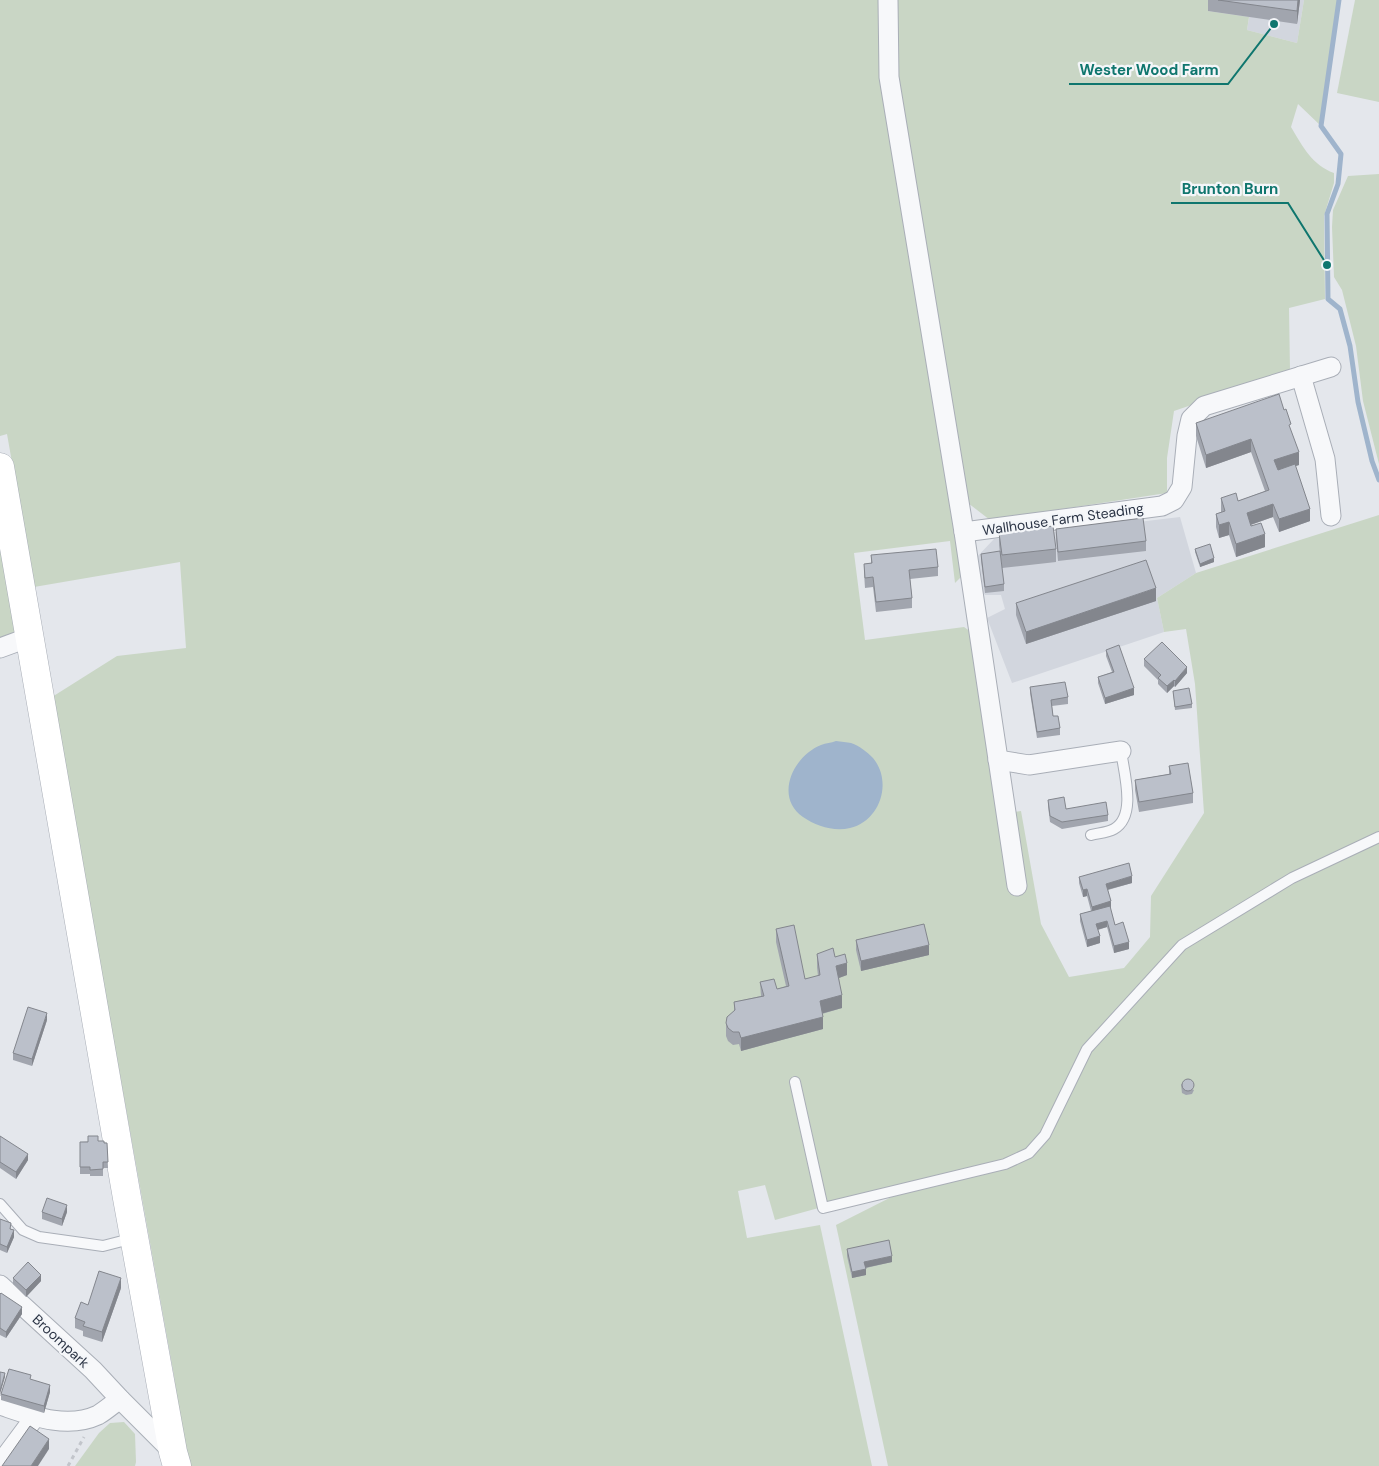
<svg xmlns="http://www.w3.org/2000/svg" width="1379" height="1466" font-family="'DM Sans',sans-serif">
  <rect width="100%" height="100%" fill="#e4e7ec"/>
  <g fill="#d2d6de">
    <polygon points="1209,0 1304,0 1297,43 1247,30 1249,18 1208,11"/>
    <polygon points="1180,517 1196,573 1157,598 1164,632 1012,683 987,618 1005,609 1001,595 985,595 977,586 974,560 994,539"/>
  </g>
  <g fill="#c9d6c5">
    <polygon points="0,0 882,0 963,575 955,583 950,541 854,553 865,640 964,627 974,634 998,814 1021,811 1041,924 1069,977 1124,968 1150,937 1151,896 1204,813 1195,684 1186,629 1164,632 1157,598 1196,573 1379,515 1379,1466 888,1466 836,1225 931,1177 775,1220 765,1185 738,1191 747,1238 820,1225 872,1466 186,1466 174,1376 52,697 117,656 186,648 180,562 34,587 7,434 0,436"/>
    <path d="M895,0H1209L1208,11L1249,17L1247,30L1297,43L1304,0H1340L1321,126L1298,104L1291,127C1303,147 1312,165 1334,173V183L1324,216L1325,299L1289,308L1290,371L1174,411L1167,458V493L990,520L968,503L896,75Z"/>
    <polygon points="1355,0 1379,0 1379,102 1337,93"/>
    <polygon points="1379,174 1379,464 1363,401 1356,346 1342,290 1334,277 1332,227 1333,210 1348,176"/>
    <polygon points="0,524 17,635 0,641"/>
    <polygon points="124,1422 135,1434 136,1462 135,1466 75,1466 99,1433 110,1423"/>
  </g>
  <path fill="#9fb4cc" d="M836,741C841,742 847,742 851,743C860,746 867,752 873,758C893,782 880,821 850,828C834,832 816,826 803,817C774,797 793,756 821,745C826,743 831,743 836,741Z"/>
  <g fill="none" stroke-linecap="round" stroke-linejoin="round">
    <polyline stroke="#9fb4cc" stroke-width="5" points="1339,0 1321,126 1341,154 1338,184 1327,214 1328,299 1340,309 1350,346 1358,402 1372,461 1379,480"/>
    <defs>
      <g id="lane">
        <path d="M1091,835C1098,833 1107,833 1114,829C1137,816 1124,773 1121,751"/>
        <polyline points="795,1082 823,1208 1005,1164 1029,1153 1045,1135 1087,1049 1182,945 1292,878 1379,837"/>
        <polyline points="0,1204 23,1230 39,1237 103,1246 134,1238"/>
      </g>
      <g id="street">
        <polyline points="888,0 889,77 964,532 1017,886"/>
        <polyline points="1301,376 1325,459 1331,516"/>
        <polyline points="964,532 1162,506 1174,500 1182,487 1187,436 1191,419 1204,406 1331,367"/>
        <polyline points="0,648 30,637"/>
        <polyline points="998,760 1029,765 1121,751"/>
        <polyline points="0,1285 93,1370 120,1399 173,1452"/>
        <path d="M0,1405C30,1415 66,1430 98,1415C105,1411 113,1404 120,1399"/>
        <polyline points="0,1464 35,1417"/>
      </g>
      <polyline id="secondary" points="0,467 127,1198 173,1452 177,1466"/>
    </defs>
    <use href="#lane" stroke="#a9aeb7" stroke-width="12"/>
    <use href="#street" stroke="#a9aeb7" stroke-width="21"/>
    <use href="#secondary" stroke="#a9aeb7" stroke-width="29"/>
    <polyline stroke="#c2c5cb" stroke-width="3" stroke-dasharray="4 4" stroke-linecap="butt" points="68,1466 84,1437"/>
    <use href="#lane" stroke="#f7f8fa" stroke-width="10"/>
    <use href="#street" stroke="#f7f8fa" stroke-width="19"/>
    <use href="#secondary" stroke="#fff" stroke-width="28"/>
  </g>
  <g fill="#a1a5ae">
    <polygon points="1208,0 1300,0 1297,24 1208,11"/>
    <polygon points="1196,423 1291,431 1299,465 1295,466 1310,521 1279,532 1273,517 1251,525 1265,547 1236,557 1229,535 1219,538 1216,527 1216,514 1221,512 1221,498 1238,501 1265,491 1251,452 1206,468 1196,436"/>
    <polygon points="1056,529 1146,541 1146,551 1058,561 1056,538"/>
    <polygon points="999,533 1056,549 1056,562 1002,568 999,545"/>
    <polygon points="1195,549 1214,562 1200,567 1195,552"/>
    <polygon points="981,554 1004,584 1004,591 985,593 981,560"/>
    <polygon points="871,555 938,567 938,576 910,579 912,598 912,608 876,612 873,587 865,588 864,573 864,564 871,563"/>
    <polygon points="1156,601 1026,644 1016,615 1016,603"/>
    <polygon points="1106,650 1134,695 1105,704 1098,683 1098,677 1112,672 1106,656"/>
    <polygon points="1144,659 1187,673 1175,687 1174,686 1167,693 1158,684 1158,680 1144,666"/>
    <polygon points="1030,687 1068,697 1068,704 1052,706 1053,716 1060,728 1060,735 1037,738 1030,693"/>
    <polygon points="1173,691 1192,704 1192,708 1175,710"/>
    <polygon points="1169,766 1193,793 1193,803 1139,812 1135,790 1135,780 1169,774"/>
    <polygon points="1048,800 1066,809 1108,815 1108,821 1062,829 1050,822 1048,806"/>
    <polygon points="1079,877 1132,883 1108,890 1111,908 1110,908 1115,925 1129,949 1114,953 1107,927 1098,930 1100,943 1087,947 1080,921 1080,914 1091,911 1087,896 1083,897 1079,883"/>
    <polygon points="776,929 805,979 818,976 817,967 817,954 835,957 847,975 839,978 842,1008 822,1014 823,1029 741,1051 739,1044 733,1045 728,1041 726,1036 726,1023 734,1011 734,1002 761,996 760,982 777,989 786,986 776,942"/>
    <polygon points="856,940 929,955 861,971 856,950"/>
    <polygon points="47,1020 32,1066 13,1060 13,1053"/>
    <polygon points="1181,1084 1194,1090 1192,1094 1186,1095 1182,1093"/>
    <polygon points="0,1136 28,1160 16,1179 0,1168"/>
    <polygon points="98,1141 107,1143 108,1168 103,1168 103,1176 90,1176 90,1174 80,1174 80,1142"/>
    <polygon points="42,1212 67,1212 62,1226 42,1219"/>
    <polygon points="0,1219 11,1229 14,1237 7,1253 0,1250"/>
    <polygon points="847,1249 892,1262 866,1268 866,1275 852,1278 847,1256"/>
    <polygon points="13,1278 41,1281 26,1297 13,1284"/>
    <polygon points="121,1288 102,1342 83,1336 83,1331 75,1328 75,1318 88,1305"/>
    <polygon points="0,1294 22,1314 6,1338 0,1335"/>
    <polygon points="31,1380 50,1392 44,1413 1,1400 1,1394"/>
  </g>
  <g fill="#83868d">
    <polygon points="1298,0 1300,0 1297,24 1297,11"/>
    <polygon points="1251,439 1251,452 1206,468 1206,455"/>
    <polygon points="1299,452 1299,465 1274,473 1274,460"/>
    <polygon points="1273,504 1273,517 1247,526 1247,513"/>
    <polygon points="1310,509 1310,521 1279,532 1279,519"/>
    <polygon points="1229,522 1229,535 1219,538 1219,525"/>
    <polygon points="1265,534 1265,547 1236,557 1236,544"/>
    <polygon points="1214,558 1214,562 1200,567 1200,564"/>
    <polygon points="1156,588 1156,601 1026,644 1026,632"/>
    <polygon points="1187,667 1187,673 1175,687 1175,681"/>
    <polygon points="1174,680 1174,686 1167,693 1167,686"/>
    <polygon points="1134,688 1134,695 1105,704 1105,698"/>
    <polygon points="1132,876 1132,883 1106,890 1106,884"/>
    <polygon points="1087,889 1087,896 1083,897 1083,890"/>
    <polygon points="1111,901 1111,908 1092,913 1092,907"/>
    <polygon points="1107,921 1107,927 1096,930 1096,924"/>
    <polygon points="1100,936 1100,943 1087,947 1087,940"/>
    <polygon points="1129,942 1129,949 1114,953 1114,946"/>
    <polygon points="929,945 929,955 861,971 861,961"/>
    <polygon points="847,963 847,975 836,979 836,966"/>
    <polygon points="842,995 842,1008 820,1014 820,1001"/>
    <polygon points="47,1013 47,1020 32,1066 32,1059"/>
    <polygon points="823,1017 823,1029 741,1051 741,1038"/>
    <polygon points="28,1154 28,1160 16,1179 16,1172"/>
    <polygon points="67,1205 67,1212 62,1226 62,1219"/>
    <polygon points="14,1230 14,1237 7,1253 7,1247"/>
    <polygon points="892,1256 892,1262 864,1268 864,1262"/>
    <polygon points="866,1269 866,1275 852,1278 852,1272"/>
    <polygon points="41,1275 41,1281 26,1297 26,1290"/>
    <polygon points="121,1278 121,1288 102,1342 102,1332"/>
    <polygon points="22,1307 22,1314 6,1338 6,1332"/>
    <polygon points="5,1373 5,1377 0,1394 0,1391"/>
    <polygon points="50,1385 50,1392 44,1413 44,1406"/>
    <polygon points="49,1439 49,1449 38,1466 31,1466"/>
  </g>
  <g fill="#bbc0ca" stroke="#83868d">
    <polygon points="1218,0 1298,0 1297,11"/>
    <polygon points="1279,394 1284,410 1286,409 1291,424 1289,425 1299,452 1274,460 1278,470 1295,464 1310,509 1279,519 1273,504 1247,513 1251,526 1261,523 1265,534 1236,544 1229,522 1219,525 1216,514 1225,511 1221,498 1236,493 1238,501 1269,490 1251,439 1206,455 1196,423"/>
    <polygon points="1143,518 1146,541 1058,552 1056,529"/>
    <polygon points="1053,526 1056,549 1002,555 999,533"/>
    <polygon points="1210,544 1214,558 1200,564 1195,549"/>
    <polygon points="936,549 938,567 909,570 912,598 876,602 873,577 865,578 864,564 872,563 871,555"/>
    <polygon points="1000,551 1004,584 985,587 981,554"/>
    <polygon points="1146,560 1156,588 1026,632 1016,603"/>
    <polygon points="1162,642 1187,667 1175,681 1174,680 1167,686 1158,678 1161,675 1144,659"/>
    <polygon points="1119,645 1134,688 1105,698 1098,677 1114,672 1106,650"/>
    <polygon points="1065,682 1068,697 1051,700 1053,716 1058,716 1060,728 1037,732 1030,687"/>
    <polygon points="1189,688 1192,704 1175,707 1173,691"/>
    <polygon points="1188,763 1193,793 1139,802 1135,780 1171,774 1169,766"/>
    <polygon points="1064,797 1066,809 1106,802 1108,815 1062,822 1050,816 1048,800"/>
    <polygon points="1129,863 1132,876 1106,884 1111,901 1092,907 1087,889 1083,890 1079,877"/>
    <polygon points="1110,906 1115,925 1123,922 1129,942 1114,946 1107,921 1096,924 1100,936 1087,940 1080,914"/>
    <polygon points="924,924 929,945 861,961 856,940"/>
    <polygon points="794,925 805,979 820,975 817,954 833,948 835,957 845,954 847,963 836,966 842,995 820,1001 823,1017 741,1038 739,1032 733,1032 728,1028 726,1023 727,1017 735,1010 734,1002 764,996 760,982 774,979 777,989 789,986 776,929"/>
    <polygon points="28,1007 47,1013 32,1059 13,1053"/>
    <circle cx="1188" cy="1085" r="6"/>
    <polygon points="0,1136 28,1154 16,1172 0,1162"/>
    <polygon points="88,1136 98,1136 98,1141 104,1141 104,1143 107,1143 108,1162 103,1162 103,1169 90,1170 90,1167 80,1167 80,1142 88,1142"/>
    <polygon points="47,1198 67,1205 62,1219 42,1212"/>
    <polygon points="0,1219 11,1223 10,1229 14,1230 7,1247 0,1244"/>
    <polygon points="889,1240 892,1256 864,1262 866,1269 852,1272 847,1249"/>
    <polygon points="28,1262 41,1275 26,1290 13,1278"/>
    <polygon points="99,1271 121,1278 102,1332 83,1326 85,1322 75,1318 81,1302 88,1305"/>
    <polygon points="1,1293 22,1307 6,1332 0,1328 0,1294"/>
    <polygon points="9,1369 31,1375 30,1379 50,1385 44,1406 1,1394"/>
    <polygon points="0,1372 5,1373 0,1391"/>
    <polygon points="30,1426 49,1439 31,1466 2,1466"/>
  </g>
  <g text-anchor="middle" stroke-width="4.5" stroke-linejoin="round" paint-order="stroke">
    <g font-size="14" fill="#2b3445" stroke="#f4f6f9">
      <text transform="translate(1063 519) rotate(-8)" y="5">Wallhouse Farm Steading</text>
      <text transform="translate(61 1341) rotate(43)" y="5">Broompark</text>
    </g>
  </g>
  <path fill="none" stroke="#0f766e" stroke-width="2" d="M1274 24L1228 84H1069M1327 265L1288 203H1171"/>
  <g fill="#0f766e" stroke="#f4f6f9" stroke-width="2">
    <circle cx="1274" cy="24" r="5"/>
    <circle cx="1327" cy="265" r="5"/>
  </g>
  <g font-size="15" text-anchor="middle" font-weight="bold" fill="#0f766e" stroke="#f4f6f9" stroke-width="4.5" stroke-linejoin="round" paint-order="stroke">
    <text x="1149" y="75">Wester Wood Farm</text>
    <text x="1230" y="194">Brunton Burn</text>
  </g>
</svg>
